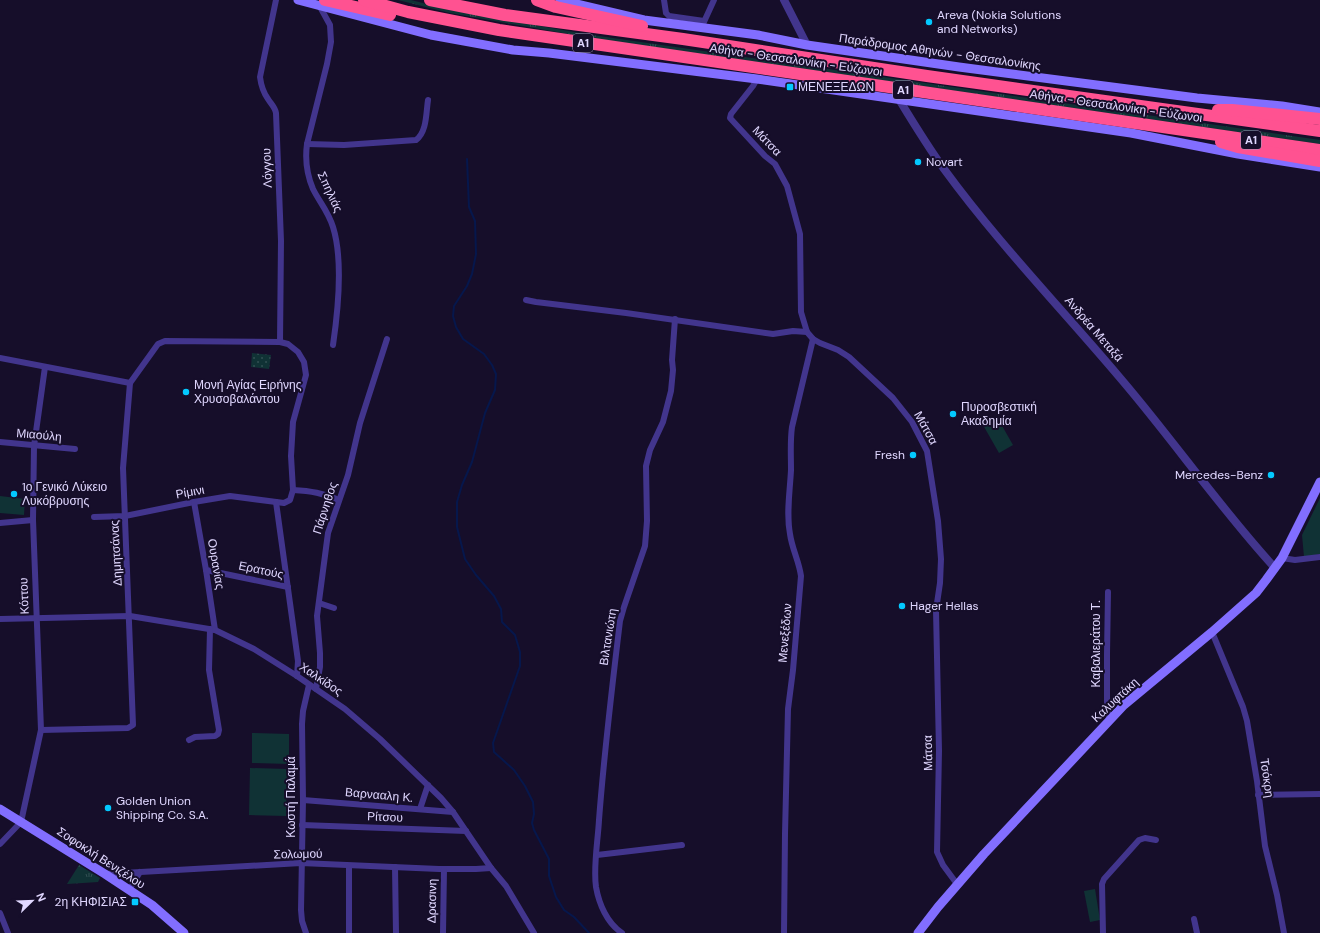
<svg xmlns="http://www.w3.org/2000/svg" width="1320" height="933" font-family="'DM Sans',sans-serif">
  <defs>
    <pattern id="grass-tufts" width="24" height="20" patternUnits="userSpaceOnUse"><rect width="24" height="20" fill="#103235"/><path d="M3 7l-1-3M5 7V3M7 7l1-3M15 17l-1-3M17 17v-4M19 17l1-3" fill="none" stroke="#324f53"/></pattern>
    <pattern id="garden-dots" width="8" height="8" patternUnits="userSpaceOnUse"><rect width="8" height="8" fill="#103235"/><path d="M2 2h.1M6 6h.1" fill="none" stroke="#324f53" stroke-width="1.8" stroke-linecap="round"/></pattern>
  </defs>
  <rect width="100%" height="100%" fill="#160e2a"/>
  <g fill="url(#grass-tufts)">
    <polygon points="398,0 411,0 450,10 585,34 1320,140 1320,144 585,37 450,13"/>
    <polygon points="79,865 100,878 98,882 67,884"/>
  </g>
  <polygon fill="url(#garden-dots)" points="252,353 271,355 269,369 251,367"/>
  <g fill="#103235">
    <polygon points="997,417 1013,445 999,453 983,425"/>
    <polygon points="0,496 25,499 24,515 0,513"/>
    <polygon points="1320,498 1320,554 1304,557 1302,535"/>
    <polygon points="252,733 289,734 289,764 252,763"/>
    <polygon points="250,768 287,769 286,816 249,815"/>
    <polygon points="1095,889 1100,920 1090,922 1084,891"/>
  </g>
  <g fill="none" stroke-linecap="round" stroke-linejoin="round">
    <polyline stroke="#06174c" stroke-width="2" points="467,159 469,207 475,221 476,254 472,274 467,286 454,306 453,316 456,327 463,339 484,354 492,365 496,374 495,390 485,413 472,462 462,485 457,502 457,527 465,559 476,575 494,596 501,609 502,622 515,635 520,652 520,666 493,743 494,752 514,770 525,786 533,802 534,814 532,823 534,830 549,859 549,876 556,897 564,910 574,917 589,933"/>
    <g stroke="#42358d" stroke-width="6">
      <path d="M276,0L260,77C261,85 263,92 268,99C271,104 275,107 276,113L281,241L280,342"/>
      <polyline points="664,0 666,13 669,16 704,21"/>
      <path d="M319,5L330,25L331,42L327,64L307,144C305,159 307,175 313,189C320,203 328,211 333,227C343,259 338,311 333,345"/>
      <polyline points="703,24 714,0"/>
      <polyline points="757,79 753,86 731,114 730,118 765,156 775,164 787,186 800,234 801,312 807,332 813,339 820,343 838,350 849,357 893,398 912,422 927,451 938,521 941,559 940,583 936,610 939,751 937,852 943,865 957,884"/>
      <path d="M307,144L344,145L416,140C427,132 426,113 428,100"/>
      <polyline points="526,300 536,302 626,313 773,334 793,331 807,332"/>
      <polyline points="0,358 130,383 158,344 165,341 280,342 288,344 298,352 304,362 306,375 293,422 291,456 293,490 290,500 284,503 230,496 194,502 125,516 94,517"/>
      <polyline points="0,442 75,449"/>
      <path d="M293,490C311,491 323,493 339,500"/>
      <polyline points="194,502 206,570 215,630"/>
      <polyline points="276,502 298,661 297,676"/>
      <polyline points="0,523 33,520"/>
      <polyline points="1282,558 1295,560 1320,557"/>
      <polyline points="206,570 288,587"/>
      <polyline points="1108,592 1107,654 1107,702 1109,720"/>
      <polyline points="319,603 334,608"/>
      <polyline points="0,619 130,616 215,630 254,649 297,676 345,709 380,739 441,798 453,812 491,868 506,886 534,933"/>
      <polyline points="1212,632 1243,707 1247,721 1257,781 1265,846 1277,895 1284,933"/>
      <polyline points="316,689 320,667 320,653 317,616 328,533 348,475 360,423 387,339"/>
      <polyline points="41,730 128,728 133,725 123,468 130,383"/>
      <polyline points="189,740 195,737 215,736 218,734 219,730 209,670 210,629"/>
      <polyline points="1258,795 1320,794"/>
      <polyline points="303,800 453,812"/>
      <polyline points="420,809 428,785"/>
      <polyline points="302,825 466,831"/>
      <polyline points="0,844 21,822 41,730 33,520 34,446 45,367"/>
      <polyline points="597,855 682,845"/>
      <polyline points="349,866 349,933"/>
      <polyline points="395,867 396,933"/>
      <polyline points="105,874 301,863 439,869 476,869 491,868"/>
      <polyline points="129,890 140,872"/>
      <polyline points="0,913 8,933"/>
      <polyline points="1194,919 1197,933"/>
      <polyline points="306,933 302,921 301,910 303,800 302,724 303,711 309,685"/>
      <polyline points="443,933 444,869"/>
      <path d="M622,933C607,923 599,904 596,887C593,867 598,840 599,820C604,754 612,687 620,621L624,607L645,546L647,521L646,466L650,450L663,422L671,391L673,370L672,360L675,319"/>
      <path d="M784,933L785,834L788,709L793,670L801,576C799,561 792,549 790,534C786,513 790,491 791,470C791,455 790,441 792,427L813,339"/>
      <polyline points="1103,933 1102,884 1104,879 1139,840 1145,838 1156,840"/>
    </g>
    <g stroke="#42358d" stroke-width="8">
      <polyline points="784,0 807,45"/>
      <path d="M900,101C914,124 928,147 944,169C998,243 1062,309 1121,379C1174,441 1220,508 1275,568"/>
    </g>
    <g stroke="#826eff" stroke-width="9">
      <polyline points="298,0 431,35 513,50 549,53 757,79 1131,133 1238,154 1320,167"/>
      <polyline points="560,0 644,20 758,35 807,45 959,67 1197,98 1282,106 1320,112"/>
      <polyline points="0,809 105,874 152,905 184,933"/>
      <polyline points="918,933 938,907 984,854 1124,705 1212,632 1256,593 1266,580 1282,558 1320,482"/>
    </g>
    <g stroke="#ff5291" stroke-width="12">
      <polyline points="325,0 390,15"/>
      <polyline points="364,0 408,12 499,30 1320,150"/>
      <polyline points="430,0 505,15 683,39 927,76 1320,131"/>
      <polyline points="537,0 556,7 642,26"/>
      <polyline points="1218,110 1232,110 1320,119"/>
      <polyline points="1221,142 1238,147 1320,161"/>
    </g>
  </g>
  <g fill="#03c9ff" stroke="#160e2a" stroke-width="1.5">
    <circle cx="929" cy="22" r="4"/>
    <rect x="786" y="83" width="8" height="8" rx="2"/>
    <circle cx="918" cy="162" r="4"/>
    <circle cx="186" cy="392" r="4"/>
    <circle cx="953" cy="414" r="4"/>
    <circle cx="913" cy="455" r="4"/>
    <circle cx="1271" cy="475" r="4"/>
    <circle cx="14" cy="494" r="4"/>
    <circle cx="902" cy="606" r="4"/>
    <circle cx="108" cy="808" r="4"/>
    <rect x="131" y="898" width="8" height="8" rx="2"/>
  </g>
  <g text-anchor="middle" stroke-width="4" stroke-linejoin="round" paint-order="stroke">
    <g fill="#160e2a" stroke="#a39bbf" stroke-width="1">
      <rect x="573" y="34" width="20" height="18" rx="3"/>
      <rect x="893" y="81" width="20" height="18" rx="3"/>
      <rect x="1241" y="131" width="20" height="18" rx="3"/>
    </g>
    <g font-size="11" font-weight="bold" fill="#e0d7ff">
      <text x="583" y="47">Α1</text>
      <text x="903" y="94">Α1</text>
      <text x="1251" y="144">Α1</text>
    </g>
    <g font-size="12" fill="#e0d7ff" stroke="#160e2a" text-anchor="start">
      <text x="937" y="19">Areva (Nokia Solutions<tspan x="937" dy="14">and Networks)</tspan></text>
      <text x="798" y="91">ΜΕΝΕΞΕΔΩΝ</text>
      <text x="926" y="166">Novart</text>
      <text x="194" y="389">Μονή Αγίας Ειρήνης<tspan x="194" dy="14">Χρυσοβαλάντου</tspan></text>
      <text x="961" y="411">Πυροσβεστική<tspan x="961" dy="14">Ακαδημία</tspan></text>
      <text x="905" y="459" text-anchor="end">Fresh</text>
      <text x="1263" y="479" text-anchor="end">Mercedes-Benz</text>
      <text x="22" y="491">1ο Γενικό Λύκειο<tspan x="22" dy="14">Λυκόβρυσης</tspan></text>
      <text x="910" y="610">Hager Hellas</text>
      <text x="116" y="805">Golden Union<tspan x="116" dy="14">Shipping Co. S.A.</tspan></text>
      <text x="127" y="906" text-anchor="end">2η ΚΗΦΙΣΙΑΣ</text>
    </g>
    <g font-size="12" fill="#e0d7ff" stroke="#160e2a">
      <text transform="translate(940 52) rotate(8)" y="4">Παράδρομος Αθηνών - Θεσσαλονίκης</text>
      <text transform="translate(796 60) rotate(8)" y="4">Αθήνα - Θεσσαλονίκη - Εύζωνοι</text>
      <text transform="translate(1116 106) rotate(8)" y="4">Αθήνα - Θεσσαλονίκη - Εύζωνοι</text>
      <text transform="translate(767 141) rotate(46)" y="4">Μάτσα</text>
      <text transform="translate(267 168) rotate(-92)" y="4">Λόγγου</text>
      <text transform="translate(330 192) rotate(65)" y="4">Σπηλιάς</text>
      <text transform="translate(1094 329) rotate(49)" y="4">Ανδρέα Μεταξά</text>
      <text transform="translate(926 428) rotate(61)" y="4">Μάτσα</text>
      <text transform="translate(39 435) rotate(5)" y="4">Μιαούλη</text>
      <text transform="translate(190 492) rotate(-10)" y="4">Ρίμινι</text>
      <text transform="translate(325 508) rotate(-72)" y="4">Πάρνηθος</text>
      <text transform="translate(116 553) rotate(-93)" y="4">Δημητσάνας</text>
      <text transform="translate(216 564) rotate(80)" y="4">Ουρανίας</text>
      <text transform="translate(261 570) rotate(12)" y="4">Ερατούς</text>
      <text transform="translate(24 596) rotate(-92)" y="4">Κόττου</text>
      <text transform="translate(785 633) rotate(-85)" y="4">Μενεξέδων</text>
      <text transform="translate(608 637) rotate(-81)" y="4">Βιλτανιώτη</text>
      <text transform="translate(1096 644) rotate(-90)" y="4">Καβαλιεράτου Τ.</text>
      <text transform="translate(321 679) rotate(34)" y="4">Χαλκίδος</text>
      <text transform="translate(1115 700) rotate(-43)" y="4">Καλυφτάκη</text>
      <text transform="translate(928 753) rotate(-91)" y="4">Μάτσα</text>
      <text transform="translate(1267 778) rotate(82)" y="4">Τσόκρη</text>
      <text transform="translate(379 795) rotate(5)" y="4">Βαρνααλη Κ.</text>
      <text transform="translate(291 797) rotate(-90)" y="4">Κωστή Παλαμά</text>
      <text transform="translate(385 817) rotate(2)" y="4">Ρίτσου</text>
      <text transform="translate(298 854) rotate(-1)" y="4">Σολωμού</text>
      <text transform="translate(101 858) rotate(33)" y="4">Σοφοκλή Βενιζέλου</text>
      <text transform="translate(432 901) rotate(-89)" y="4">Δρασινη</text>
    </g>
  </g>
  <g transform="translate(32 901) rotate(67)" stroke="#160e2a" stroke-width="3" paint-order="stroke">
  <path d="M0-3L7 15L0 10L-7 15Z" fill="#e0d7ff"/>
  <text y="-6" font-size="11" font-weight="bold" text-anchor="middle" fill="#e0d7ff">N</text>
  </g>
</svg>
